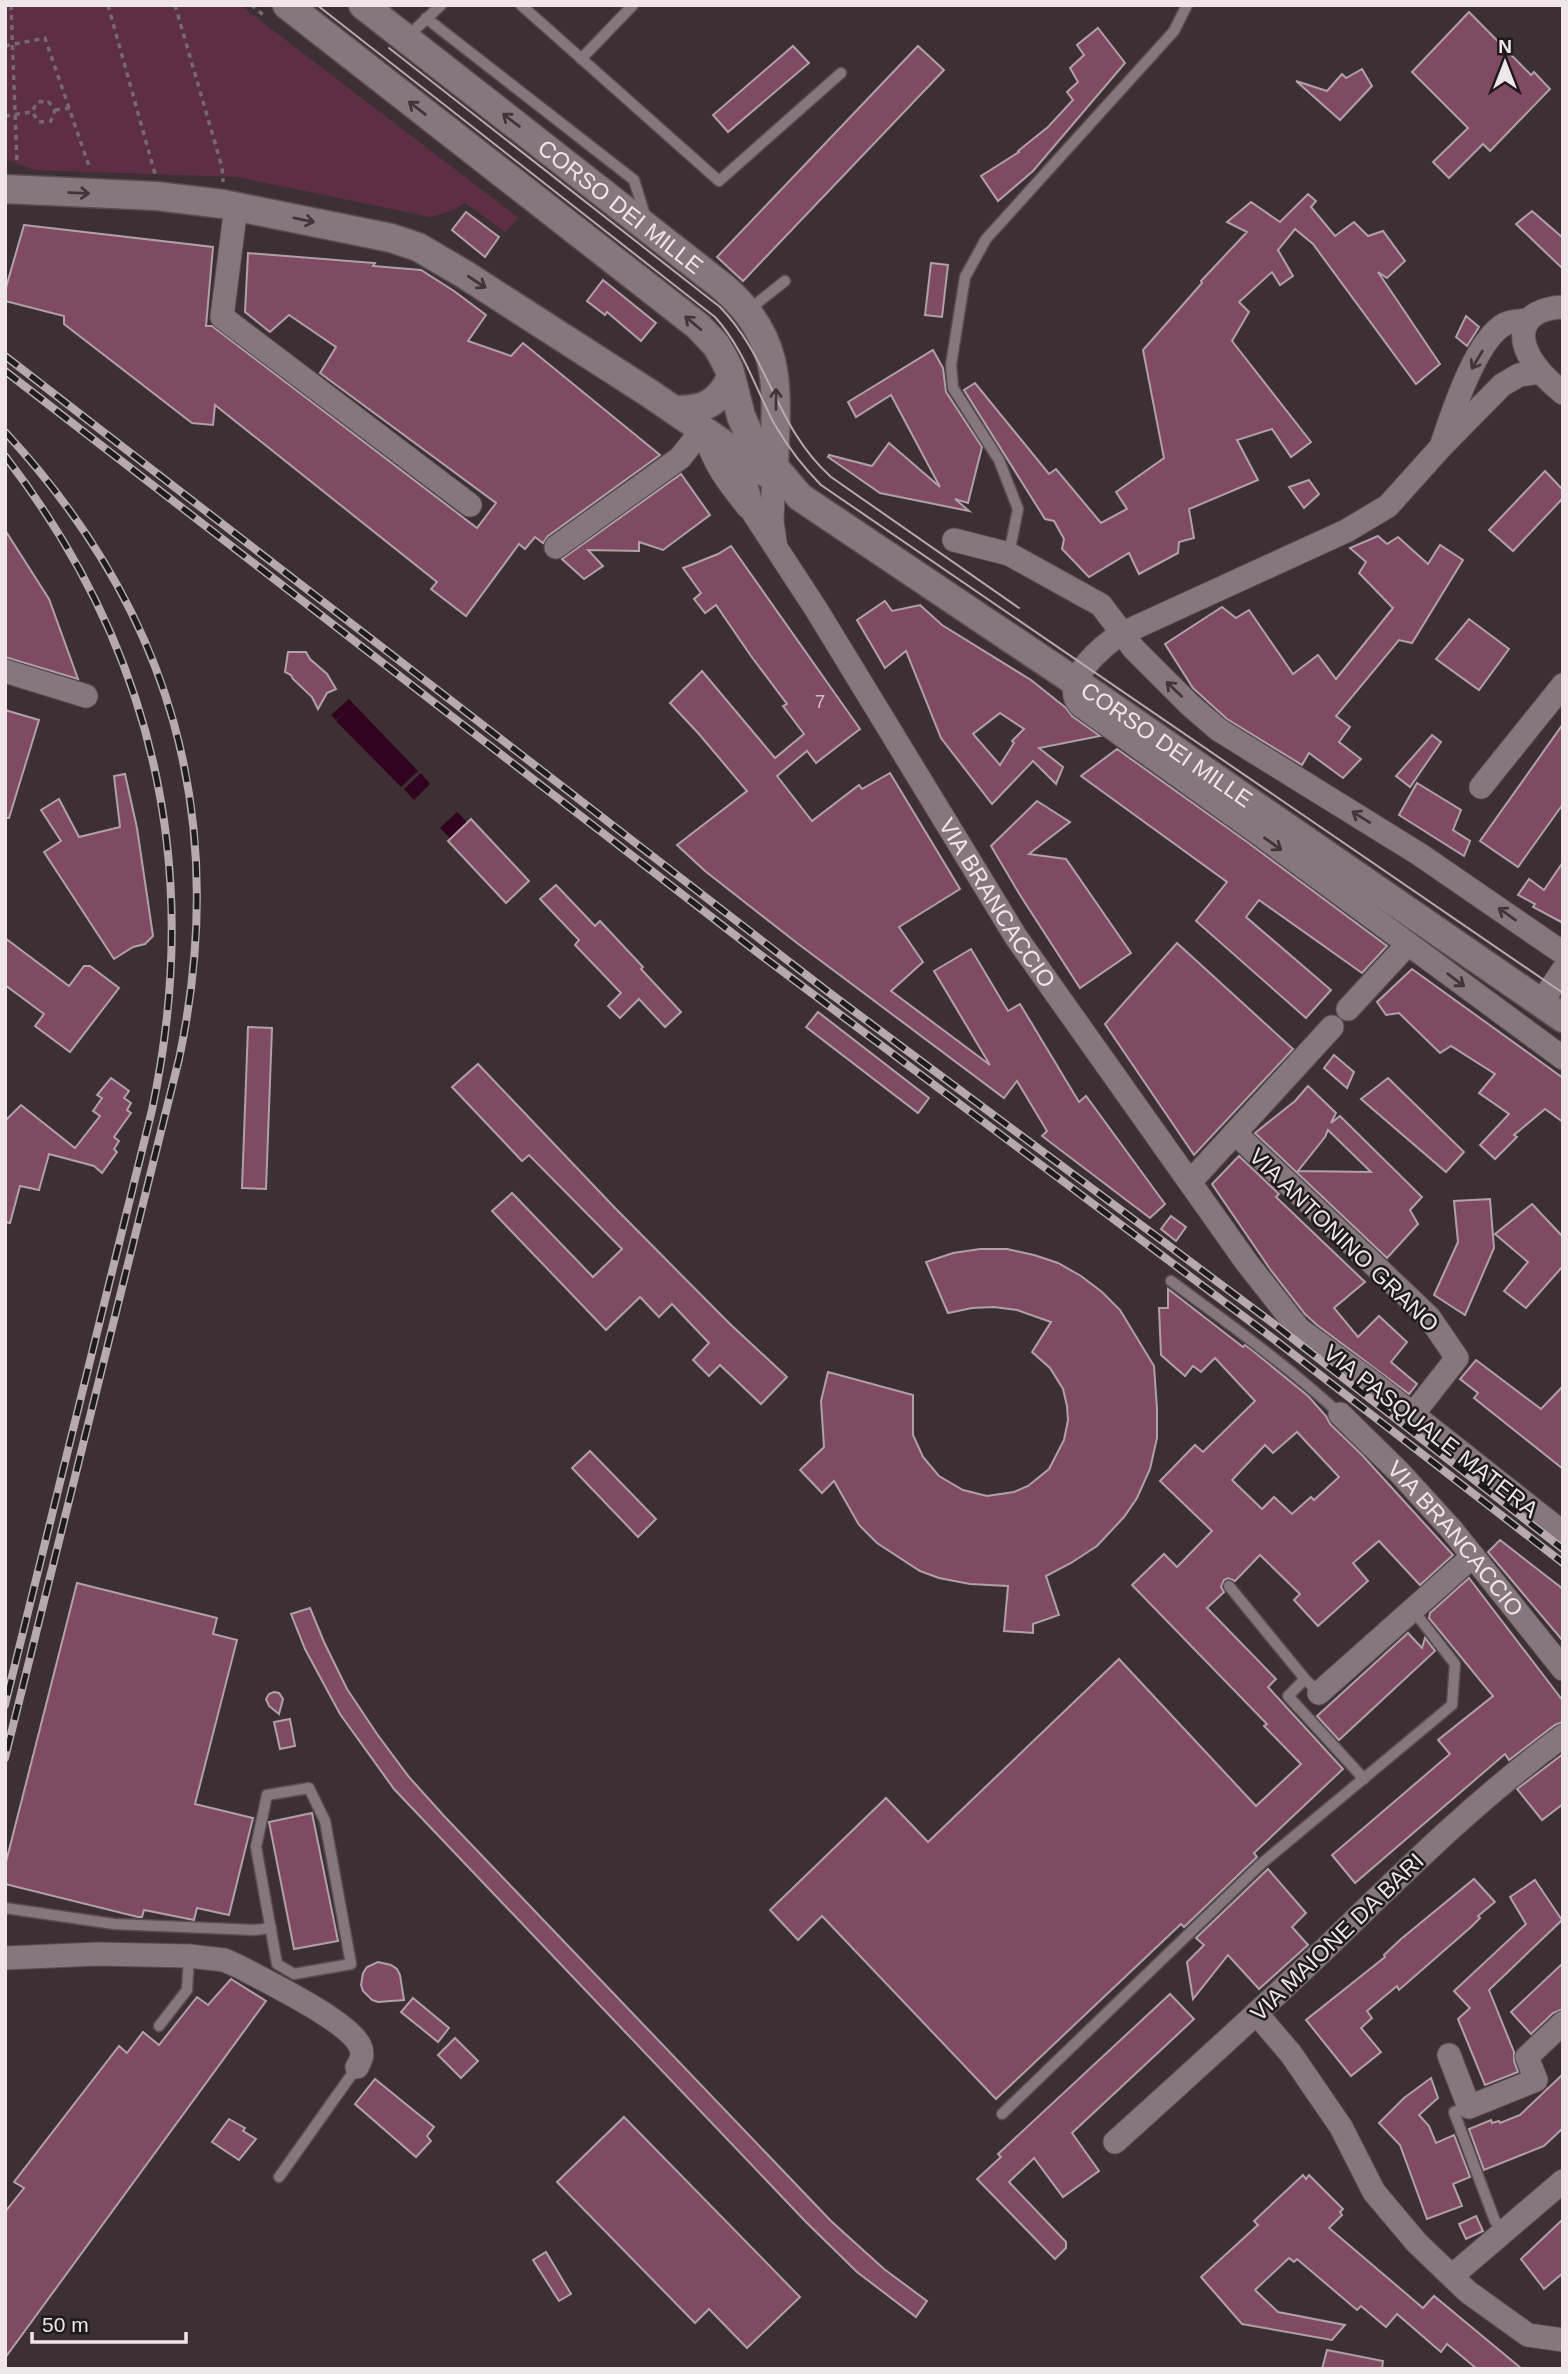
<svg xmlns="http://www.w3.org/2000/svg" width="1568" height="2374" font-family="Arial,sans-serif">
  <rect width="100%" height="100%" fill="#3c3035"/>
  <polygon fill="#5e2e47" points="5,5 240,5 519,218 505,232 465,203 452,211 430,217 237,177 34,170 5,159"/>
  <g fill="#31031f">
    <polygon points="349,699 418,771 401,787 336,721 347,710 336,720 331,715"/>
    <polygon points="421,773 430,784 414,800 404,789"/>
    <polygon points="457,812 467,822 450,838 440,828"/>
  </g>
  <g fill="#804a65" stroke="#b0a0a7" stroke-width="2" fill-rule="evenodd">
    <polygon points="1469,12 1531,75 1534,72 1550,89 1490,151 1483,144 1449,178 1433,162 1468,128 1412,72"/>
    <polygon points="1098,28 1125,63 1033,171 998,201 981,176 1019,152 1018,151 1048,127 1073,100 1067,92 1078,82 1070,68 1084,55 1077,45"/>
    <polygon points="793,46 809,63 728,132 713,115"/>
    <polygon points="918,46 944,70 743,281 717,257"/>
    <polygon points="1362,69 1372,86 1340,120 1296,81 1327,91 1342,74 1346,78"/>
    <polygon points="1308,194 1316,201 1311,207 1335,236 1354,222 1368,236 1383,231 1405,261 1387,278 1378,272 1440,364 1416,384 1313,244 1295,229 1278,250 1293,276 1280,285 1272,272 1239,302 1249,312 1232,341 1311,442 1291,457 1272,429 1237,440 1258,480 1189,509 1194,538 1179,542 1178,553 1139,574 1129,553 1089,577 1062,549 1064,539 1054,521 1045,519 964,390 975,383 1049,474 1056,469 1101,523 1127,509 1116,492 1164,458 1143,350 1202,283 1201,281 1247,232 1227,222 1251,202 1280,222"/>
    <polygon points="1532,211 1563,238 1563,269 1516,224"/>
    <polygon points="466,212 499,237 485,257 452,230"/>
    <polygon points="24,225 213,247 206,326 212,326 477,528 496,503 320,373 336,347 289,315 270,332 245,312 248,253 375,263 373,266 421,270 454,291 486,315 468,341 511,356 523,343 660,455 548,536 543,543 535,537 525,549 519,544 466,616 431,589 437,582 215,405 213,425 192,423 64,324 64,316 5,301 5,291"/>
    <polygon points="931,263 948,265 942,317 925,315"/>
    <polygon points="603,280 656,323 641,341 607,312 605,315 587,301"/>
    <polygon points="1466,316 1479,327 1467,346 1456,337"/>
    <polygon points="933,350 943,368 946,392 982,447 968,503 955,499 969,511 880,493 828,457 829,455 872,466 889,443 940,487 891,395 856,417 848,402"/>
    <polygon points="1545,471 1563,490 1563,498 1513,551 1489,530"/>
    <polygon points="681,474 710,515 663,550 639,542 639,551 588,550 603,566 584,579 562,559"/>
    <polygon points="1309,480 1319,494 1304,508 1289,487"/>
    <polygon points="5,530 49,599 78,679 5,657"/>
    <polygon points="1378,536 1387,544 1398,537 1428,564 1440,545 1463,560 1412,643 1399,640 1336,716 1350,727 1339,742 1361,759 1343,778 1309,753 1302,765 1227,719 1193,688 1165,644 1222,607 1236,618 1249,610 1293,674 1318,655 1336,679 1393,608 1359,573 1366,562 1350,548"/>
    <polygon points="731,546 860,729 816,763 807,751 777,776 812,821 859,785 862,789 890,773 960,889 899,927 923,962 891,991 990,1065 934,971 971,949 1008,1011 1020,1004 1079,1102 1086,1096 1165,1204 1150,1218 1042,1136 1047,1131 1017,1081 1004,1098 797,943 705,871 677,845 747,791 699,734 670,703 702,671 775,758 804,734 783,706 787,704 751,656 716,605 705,613 694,599 701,593 683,568 718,554"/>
    <path d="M885,601L892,611L920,605L942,625L1031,680L1066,708L1072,716L1100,736L1039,748L1063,767L1056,784L1033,761L992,804L941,738L906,651L885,668L857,620ZM1000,713L1024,729L1012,741L1014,743L1000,765L973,734Z"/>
    <polygon points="1469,619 1509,649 1479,690 1436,659"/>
    <polygon points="288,652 306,652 310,659 327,674 336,689 327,693 318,709 312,697 293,679 291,675 285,672"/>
    <polygon points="5,710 39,720 9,818 5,818"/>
    <polygon points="1563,724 1563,804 1518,867 1480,841"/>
    <polygon points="1432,735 1441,742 1410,787 1396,776"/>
    <polygon points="1117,749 1250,844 1387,946 1362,973 1259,900 1246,917 1331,990 1306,1018 1196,921 1227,882 1081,776"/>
    <polygon points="125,774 137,828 153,936 145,944 133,947 114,959 44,852 61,841 41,810 59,799 79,837 120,827 114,776"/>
    <polygon points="1417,783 1461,810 1453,830 1470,841 1464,856 1399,815"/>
    <polygon points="1037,801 1070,822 1029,854 1066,859 1131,953 1080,988 1020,895 991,846"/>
    <polygon points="471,819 529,881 506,903 448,841"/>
    <polygon points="1563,862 1563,923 1533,907 1535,904 1518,895 1529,879 1544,890"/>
    <polygon points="556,885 595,926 600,921 643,967 641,969 681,1012 665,1027 639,999 620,1018 608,1006 621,993 575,945 579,940 540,899"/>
    <polygon points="5,938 69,986 84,966 90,966 119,988 70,1052 35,1026 44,1014 5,985"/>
    <polygon points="1177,943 1293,1049 1194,1155 1105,1024"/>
    <polygon points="1412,969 1563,1078 1563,1122 1545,1109 1514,1135 1517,1137 1495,1159 1480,1145 1509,1114 1479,1093 1495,1074 1451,1046 1440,1053 1399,1013 1386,1015 1377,1002"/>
    <polygon points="818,1012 929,1098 918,1113 806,1027"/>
    <polygon points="248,1027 272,1028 266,1189 242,1188"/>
    <polygon points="1334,1055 1354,1072 1347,1088 1324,1068"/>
    <polygon points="478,1064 615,1208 729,1323 787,1377 761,1404 720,1365 709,1376 693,1360 709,1343 672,1304 659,1317 640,1297 606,1330 492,1211 512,1193 593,1277 622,1249 529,1155 522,1161 452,1087"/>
    <polygon points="111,1078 129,1091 124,1098 131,1103 127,1110 131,1113 114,1137 119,1141 114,1149 117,1152 102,1173 94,1166 49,1154 39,1190 20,1186 10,1223 5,1222 5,1121 21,1105 75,1148 100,1116 93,1111 102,1098 97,1095"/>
    <polygon points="1388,1078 1464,1152 1446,1172 1361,1099"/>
    <path d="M1308,1086L1336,1113L1331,1123L1340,1116L1422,1197L1410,1210L1418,1224L1387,1258L1255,1133L1295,1101ZM1328,1130L1371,1172L1298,1171L1325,1137Z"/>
    <polygon points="1239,1156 1279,1194 1276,1197 1365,1282 1334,1308 1358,1337 1379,1316 1407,1342 1391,1362 1417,1384 1409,1394 1317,1325 1305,1314 1270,1269 1212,1184"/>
    <polygon points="1490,1199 1494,1248 1465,1315 1434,1295 1458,1242 1454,1201"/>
    <polygon points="1532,1204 1563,1237 1563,1266 1526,1308 1504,1291 1528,1262 1495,1234"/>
    <polygon points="1171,1216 1186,1227 1176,1241 1161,1229"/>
    <polygon points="980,1249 1007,1249 1034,1255 1058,1263 1081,1276 1102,1292 1120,1310 1154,1366 1157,1409 1157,1438 1150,1469 1137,1498 1124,1517 1097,1546 1071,1563 1046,1576 1059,1615 1033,1624 1033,1633 1004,1631 1008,1586 970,1584 939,1578 920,1571 877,1543 859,1525 834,1481 822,1493 800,1470 824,1447 821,1401 828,1372 913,1395 913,1435 923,1457 939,1476 963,1490 987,1496 1014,1492 1028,1486 1049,1469 1064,1440 1068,1420 1067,1406 1063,1389 1050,1368 1032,1352 1051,1322 1017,1310 994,1307 972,1308 948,1313 926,1262 953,1253"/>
    <path d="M1168,1289L1243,1347L1245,1345L1253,1351L1308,1396L1326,1416L1330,1424L1362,1455L1453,1555L1420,1585L1379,1541L1353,1563L1368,1581L1318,1626L1294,1600L1300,1594L1260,1555L1235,1581L1228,1578L1224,1580L1221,1587L1224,1592L1207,1608L1276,1679L1268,1687L1343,1769L1254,1853L1257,1857L1184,1927L1181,1924L996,2099L822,1916L798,1940L770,1910L886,1798L928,1842L1119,1659L1256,1806L1301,1764L1264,1726L1267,1724L1132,1585L1164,1554L1177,1567L1212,1531L1160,1481L1195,1445L1203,1452L1255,1401L1215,1358L1201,1372L1193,1366L1185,1376L1161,1355L1159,1308H1168ZM1297,1432L1339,1477L1314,1500L1311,1497L1292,1514L1274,1497L1262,1509L1232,1480L1265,1445L1273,1453Z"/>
    <polygon points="1476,1360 1541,1409 1563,1386 1563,1469 1474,1398 1478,1393 1460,1379"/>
    <polygon points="590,1451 656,1519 638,1537 572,1468"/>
    <polygon points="1500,1540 1563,1589 1563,1641 1488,1552"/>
    <polygon points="1469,1578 1563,1701 1563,1722 1555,1725 1509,1760 1505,1754 1355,1883 1332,1855 1450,1754 1438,1740 1493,1696 1429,1618 1430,1613"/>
    <polygon points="77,1583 217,1618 213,1634 237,1640 195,1804 253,1818 229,1915 197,1908 194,1920 144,1910 142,1917 138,1917 5,1884 5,1866"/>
    <polygon points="310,1608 324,1642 347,1689 377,1734 409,1777 445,1817 831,2221 884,2269 927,2301 916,2317 857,2272 805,2221 394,1789 340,1714 305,1649 291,1614"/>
    <polygon points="1408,1633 1422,1648 1425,1638 1435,1651 1339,1740 1317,1716"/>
    <polygon points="274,1692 279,1693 283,1699 279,1714 269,1706 266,1699 269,1694"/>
    <polygon points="290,1719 295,1746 280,1749 274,1722"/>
    <polygon points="1563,1754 1563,1804 1542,1820 1517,1789"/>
    <polygon points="312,1813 338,1941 294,1949 269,1822"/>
    <polygon points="1268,1869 1306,1913 1292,1927 1308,1945 1259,1989 1228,1955 1193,1999 1187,1962 1204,1945 1196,1938"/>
    <polygon points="1474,1879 1495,1902 1478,1916 1480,1918 1471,1927 1399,1990 1397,1986 1367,2011 1372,2018 1361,2028 1381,2052 1351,2076 1306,2020 1385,1957 1384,1955 1401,1939"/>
    <polygon points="1535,1880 1562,1920 1489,1990 1514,2052 1514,2061 1518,2072 1485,2085 1458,2019 1470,2008 1454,1991 1526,1924 1510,1897"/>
    <polygon points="378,1962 391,1965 397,1969 400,1975 404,2000 378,2002 372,2000 363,1991 361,1985 363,1973 367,1967"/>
    <polygon points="1563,1963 1563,2009 1553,2013 1531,2034 1511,2012"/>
    <polygon points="231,1979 266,2001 5,2358 5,2212 24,2188 14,2182 119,2046 127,2053 143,2032 159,2045 197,1997 208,2005"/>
    <polygon points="1170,1994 1194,2019 1072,2133 1099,2171 1063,2197 1034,2158 1009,2182 1066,2242 1066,2248 1055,2259 977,2179 1001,2157 998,2154"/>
    <polygon points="413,1998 449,2028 438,2042 401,2012"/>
    <polygon points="455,2038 478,2061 461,2078 438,2055"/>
    <polygon points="1563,2074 1563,2128 1544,2146 1484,2170 1469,2129 1491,2120 1492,2123 1499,2121 1500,2123 1520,2115"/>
    <polygon points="1431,2078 1438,2098 1419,2115 1429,2126 1436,2143 1454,2135 1470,2177 1453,2184 1462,2206 1427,2219 1400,2145 1379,2123 1404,2098"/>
    <polygon points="375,2079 434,2127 427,2136 431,2141 416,2157 355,2104"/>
    <polygon points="624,2117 800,2297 747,2348 709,2309 695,2323 557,2182"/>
    <polygon points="229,2119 245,2128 243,2131 256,2139 239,2160 212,2142"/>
    <polygon points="1303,2175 1306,2179 1309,2175 1343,2209 1340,2212 1342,2215 1329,2228 1423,2308 1434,2296 1522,2369 1477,2369 1447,2344 1441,2352 1397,2314 1386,2327 1361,2306 1357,2310 1297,2259 1294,2262 1289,2258 1255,2290 1278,2312 1345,2325 1332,2340 1242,2324 1201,2277 1258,2225 1254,2221"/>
    <polygon points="1476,2216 1483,2231 1466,2239 1459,2224"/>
    <polygon points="1563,2219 1563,2273 1544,2289 1521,2259"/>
    <polygon points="546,2252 571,2294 559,2301 533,2260"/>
    <polygon points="1327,2350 1383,2361 1382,2369 1322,2369"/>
  </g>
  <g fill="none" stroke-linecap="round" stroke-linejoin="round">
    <defs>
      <g id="service">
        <polyline points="521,5 719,181 841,73"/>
        <polyline points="426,18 634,180 646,219"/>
        <polyline points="406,38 441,5"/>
        <polyline points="581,59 633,5"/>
        <polyline points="747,311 785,281"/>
        <polyline points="1009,554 1018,509 999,460 953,388 951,365 965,277 986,239 1174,31 1187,5"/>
        <path d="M1171,1281C1229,1324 1287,1365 1340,1414"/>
        <polyline points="1229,1586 1305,1679 1319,1693"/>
        <polyline points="1305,1679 1288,1696 1364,1779"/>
        <polygon points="309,1788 325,1821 351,1964 294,1974 277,1964 256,1847 267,1795"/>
        <polyline points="5,1908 114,1924 254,1930 271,1928"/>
        <polyline points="159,2026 187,1990 189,1956"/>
        <polyline points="1469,2107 1454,2112 1495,2221 1504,2232"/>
        <polyline points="1002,2114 1261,1864 1452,1705 1455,1664 1413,1610"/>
        <polyline points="279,2177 357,2067"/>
      </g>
      <g id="minor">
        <polyline points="236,206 222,317 470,505"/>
        <path d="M1563,307C1519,309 1513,339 1539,370C1546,379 1555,386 1563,393"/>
        <path d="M1540,372L1519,375L1502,385L1441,447L1388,506L1346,531L1121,634C1103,645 1059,682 1080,705L1258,833L1563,1058"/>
        <path d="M703,429C714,464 726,480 748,507"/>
        <path d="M1442,444C1452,414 1476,339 1505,324C1511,321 1520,321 1527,320"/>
        <path id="s1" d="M737,453L754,514L816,609L1016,937L1247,1263L1299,1329L1372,1382L1563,1533"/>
        <polyline points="774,467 772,522 775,542"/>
        <polyline points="954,540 1009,554 1101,605 1134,649 1190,705 1219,730 1419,854 1563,953"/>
        <polyline points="556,547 680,458 703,429"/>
        <polyline points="5,671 86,696"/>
        <polyline points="1481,787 1563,685"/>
        <polyline points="1541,1003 1563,970"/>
        <polyline points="1348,1009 1408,944"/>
        <polyline points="1235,1133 1429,1317 1457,1358 1413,1414"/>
        <polyline points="1190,1182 1332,1027"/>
        <path id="s2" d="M1340,1414L1400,1473L1452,1530L1563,1669"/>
        <polyline points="1319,1693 1473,1556"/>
        <path d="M5,1958L98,1954L189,1956L224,1960L240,1967C267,1982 349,2021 360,2046C364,2054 361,2060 357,2067"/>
        <polyline points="1257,2014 1291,2054 1341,2127 1374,2192 1416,2242 1468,2292 1528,2335 1563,2340"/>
        <polyline points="1449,2055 1469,2107 1536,2080 1527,2057 1563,2023"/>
        <path d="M1115,2142C1186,2078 1257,2014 1326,1948C1402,1874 1477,1799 1563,1736"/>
        <polyline points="1452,2276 1563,2181"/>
      </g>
      <g id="tertiary">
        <path id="s3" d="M287,5L698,326L716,345L723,357L729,369L741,416L752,441L800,497L1095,695L1563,1018"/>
        <path id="s4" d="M363,5L723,287C786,341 776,392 774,467"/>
        <polyline points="5,189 156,196 223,204 391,238 418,247 464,274 649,393 766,473"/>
        <path d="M675,410C703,410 718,404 731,378"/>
      </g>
    </defs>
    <use href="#service" stroke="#584e52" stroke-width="13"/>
    <use href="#minor" stroke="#584e52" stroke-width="25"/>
    <use href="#tertiary" stroke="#584e52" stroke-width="31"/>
    <g stroke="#756a6f" stroke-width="3.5" stroke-dasharray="5 5" stroke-linecap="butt">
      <polyline points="11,5 17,165"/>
      <polyline points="108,5 155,174"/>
      <polyline points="175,5 222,167 223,182"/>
      <polyline points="251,5 266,17"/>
      <polyline points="5,46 45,38 90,169"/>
      <polygon points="48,101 55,110 51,121 39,122 32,112 37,102"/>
      <polyline points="55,110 71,108"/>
      <polyline points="5,116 32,112"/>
    </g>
    <use href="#service" stroke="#86777e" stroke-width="10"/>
    <use href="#minor" stroke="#86777e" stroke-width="23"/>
    <use href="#tertiary" stroke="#86777e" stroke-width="28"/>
    <g stroke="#b4aaaf" stroke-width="2">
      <path d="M317,5L715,317C744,349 755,388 775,425C788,447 803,467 821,485L1563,993"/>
      <path d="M389,48L720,307C770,358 775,427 831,477L1019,608"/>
    </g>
    <defs>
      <g id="rail">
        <polyline points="5,356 831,994 1274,1324 1563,1549"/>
        <polyline points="5,371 762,956 1275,1340 1563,1563"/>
        <path d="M5,432C172,612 230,819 179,1059L5,1758"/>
        <path d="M5,456C155,651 203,870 152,1110L5,1705"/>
      </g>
    </defs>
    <use href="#rail" stroke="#b4aaaf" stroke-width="8"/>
    <use href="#rail" stroke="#1f1a1c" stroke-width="5" stroke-dasharray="16" stroke-linecap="butt"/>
  </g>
  <defs><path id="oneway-shaft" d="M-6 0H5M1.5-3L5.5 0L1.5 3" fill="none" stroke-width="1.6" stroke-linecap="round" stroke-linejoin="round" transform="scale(1.75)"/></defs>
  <g stroke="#3e3639">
    <use href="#oneway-shaft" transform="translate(417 108) rotate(-142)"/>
    <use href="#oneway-shaft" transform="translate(511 120) rotate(-142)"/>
    <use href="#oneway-shaft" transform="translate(79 193) rotate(2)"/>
    <use href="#oneway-shaft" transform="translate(304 220) rotate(12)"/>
    <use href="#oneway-shaft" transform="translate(477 282) rotate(33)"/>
    <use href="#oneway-shaft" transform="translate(693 323) rotate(-140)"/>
    <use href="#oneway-shaft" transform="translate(1477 360) rotate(121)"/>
    <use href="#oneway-shaft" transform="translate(776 399) rotate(-90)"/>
    <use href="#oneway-shaft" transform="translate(1174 689) rotate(-136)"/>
    <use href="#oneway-shaft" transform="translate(1361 817) rotate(-148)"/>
    <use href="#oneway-shaft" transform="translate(1273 844) rotate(36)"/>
    <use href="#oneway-shaft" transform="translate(1507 914) rotate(-145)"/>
    <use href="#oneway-shaft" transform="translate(1456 980) rotate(37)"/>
  </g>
  <g text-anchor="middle" stroke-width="5" stroke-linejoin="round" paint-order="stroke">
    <g font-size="19" fill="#d3bfc9">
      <text x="820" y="708">7</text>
    </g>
    <g font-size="23" fill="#efe6ea" stroke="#1f1a1c">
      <text dy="8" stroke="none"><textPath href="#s4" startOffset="327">CORSO DEI MILLE</textPath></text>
      <text dy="8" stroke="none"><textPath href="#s3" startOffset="1167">CORSO DEI MILLE</textPath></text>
      <text dy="8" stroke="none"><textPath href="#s1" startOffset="522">VIA BRANCACCIO</textPath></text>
      <text transform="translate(1344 1240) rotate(44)" y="8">VIA ANTONINO GRANO</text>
      <text transform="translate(1431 1431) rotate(38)" y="8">VIA PASQUALE MATERA</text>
      <text dy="8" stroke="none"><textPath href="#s2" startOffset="170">VIA BRANCACCIO</textPath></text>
      <text transform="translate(1337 1937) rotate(-44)" y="8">VIA MAIONE DA BARI</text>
    </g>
  </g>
  <rect width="1568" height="2374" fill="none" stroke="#efe6ea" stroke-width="14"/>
  <g transform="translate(1505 63)" stroke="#1f1a1c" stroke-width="5" paint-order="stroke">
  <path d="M0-5L12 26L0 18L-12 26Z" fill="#efe6ea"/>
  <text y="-10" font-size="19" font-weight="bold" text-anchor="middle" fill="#efe6ea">N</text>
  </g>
  <path d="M32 2332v10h154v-10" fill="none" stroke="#efe6ea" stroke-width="3.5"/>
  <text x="42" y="2332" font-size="21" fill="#efe6ea" stroke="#1f1a1c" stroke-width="5" paint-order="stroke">50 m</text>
</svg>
